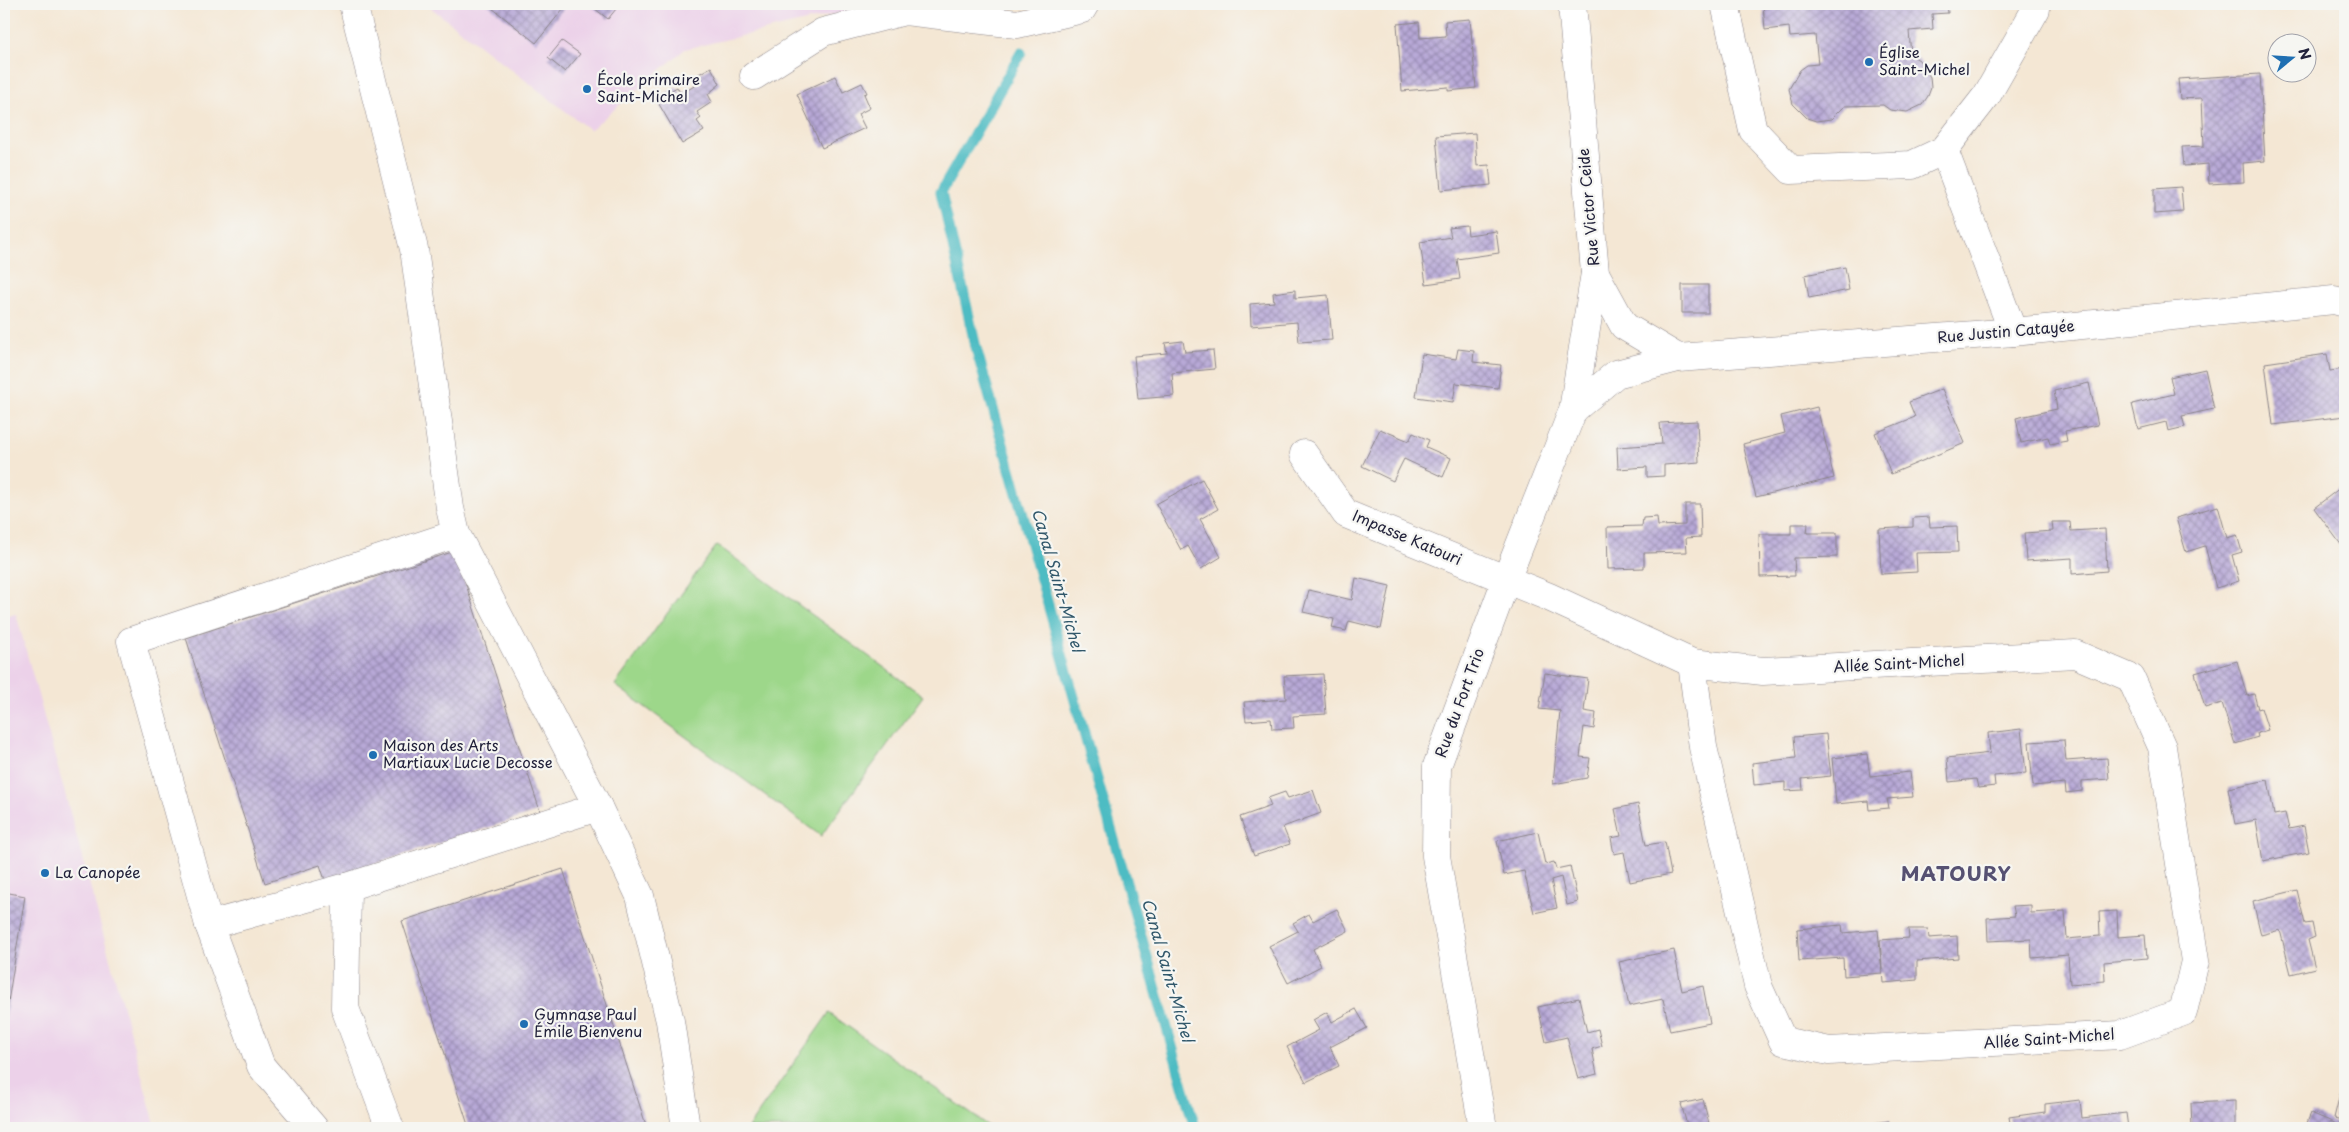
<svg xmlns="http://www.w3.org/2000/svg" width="2349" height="1132" font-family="'Playpen Sans',sans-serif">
  <defs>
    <pattern id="building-cross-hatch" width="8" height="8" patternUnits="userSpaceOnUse" patternTransform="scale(1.25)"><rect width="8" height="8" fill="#b8a9d7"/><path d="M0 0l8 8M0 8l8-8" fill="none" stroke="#9589b0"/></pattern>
  </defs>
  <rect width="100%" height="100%" fill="#f6f6f2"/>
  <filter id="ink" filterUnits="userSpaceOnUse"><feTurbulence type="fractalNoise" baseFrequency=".02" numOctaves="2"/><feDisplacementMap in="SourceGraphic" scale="10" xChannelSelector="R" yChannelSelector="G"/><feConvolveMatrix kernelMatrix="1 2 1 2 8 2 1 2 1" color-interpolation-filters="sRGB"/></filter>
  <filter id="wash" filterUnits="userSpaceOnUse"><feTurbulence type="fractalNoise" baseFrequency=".0096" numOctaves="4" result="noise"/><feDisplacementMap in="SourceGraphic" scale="20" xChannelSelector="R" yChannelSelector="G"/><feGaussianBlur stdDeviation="1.12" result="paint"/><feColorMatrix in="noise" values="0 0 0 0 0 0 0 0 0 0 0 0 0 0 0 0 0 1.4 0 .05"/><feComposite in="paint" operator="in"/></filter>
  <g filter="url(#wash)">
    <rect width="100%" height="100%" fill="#f4e7d4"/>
    <g fill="#ecd1e9">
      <polygon points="426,4 879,4 685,49 590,130"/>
      <polygon points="16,614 156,1128 4,1128 4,617"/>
    </g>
    <g fill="#9dd78a" stroke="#607c62">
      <polygon points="717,545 923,696 821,836 615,685"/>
      <polygon points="829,1013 991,1128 748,1128"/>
    </g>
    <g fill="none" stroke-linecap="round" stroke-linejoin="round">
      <polyline stroke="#4dbcc3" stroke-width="11" points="1021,53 941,192 976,348 1195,1128"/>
    </g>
    <g id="blocks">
      <g fill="url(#building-cross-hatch)">
        <polygon points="487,4 567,4 536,43"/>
        <polygon points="592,4 620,4 608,19 590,5"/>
        <polygon points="1763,4 1947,4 1948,13 1932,14 1933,29 1909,31 1911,55 1919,60 1930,77 1931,88 1928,96 1922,105 1907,112 1890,110 1883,105 1844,106 1831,119 1816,121 1807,118 1793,104 1789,89 1800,70 1807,65 1818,64 1815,35 1790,37 1789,27 1765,30"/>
        <polygon points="1470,19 1476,88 1448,91 1448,87 1402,91 1397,24 1419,22 1420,38 1446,36 1445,21"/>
        <polygon points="562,41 580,54 565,72 548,58"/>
        <polygon points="711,67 720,84 708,94 712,102 697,112 701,118 697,121 704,131 682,144 656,99 677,87 681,94 701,82 697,75"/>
        <polygon points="2260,74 2265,161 2243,163 2244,182 2209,184 2208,164 2184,166 2182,147 2204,146 2202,98 2180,99 2178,79"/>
        <polygon points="835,76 843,92 862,83 867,93 864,94 870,108 858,114 865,128 822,148 797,94"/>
        <polygon points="1475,133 1477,166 1489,165 1491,185 1441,190 1436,136"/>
        <polygon points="2181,187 2183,212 2154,214 2154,189"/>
        <polygon points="1467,226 1468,235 1496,231 1499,253 1457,259 1460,279 1426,284 1420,242 1451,237 1449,228"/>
        <polygon points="1845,267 1849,290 1809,298 1805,275"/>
        <rect x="1682" y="285" width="26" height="28"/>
        <polygon points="1295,290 1295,298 1328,295 1332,340 1299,342 1297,322 1251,326 1250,304 1274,302 1273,293"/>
        <polygon points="1183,341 1185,352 1213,350 1215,369 1172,373 1174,396 1138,399 1134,356 1167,353 1165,343"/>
        <polygon points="1458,349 1474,351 1473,362 1501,365 1498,388 1456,383 1453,402 1416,397 1422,354 1456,359"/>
        <polygon points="2327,354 2330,371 2345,369 2345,416 2273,425 2265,363"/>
        <polygon points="2205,369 2214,409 2182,416 2185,427 2168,431 2166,422 2138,429 2132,404 2174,394 2170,377"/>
        <polygon points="2089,383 2098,425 2065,431 2067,441 2050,444 2048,437 2021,443 2016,418 2057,409 2054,391"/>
        <polygon points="1942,389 1965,443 1891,474 1875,433 1915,417 1909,402"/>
        <polygon points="1817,407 1834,478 1756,497 1743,444 1785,433 1781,416"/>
        <polygon points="1697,421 1699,462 1664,465 1664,476 1647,477 1647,467 1618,469 1617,447 1662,444 1660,423"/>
        <polygon points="1380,429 1409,441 1413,433 1429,440 1426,447 1451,458 1443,477 1404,459 1393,481 1362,466"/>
        <polygon points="1202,479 1218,509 1200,519 1221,557 1201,569 1188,546 1181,550 1156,504"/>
        <polygon points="2345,484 2345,550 2314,508"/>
        <polygon points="1685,504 1700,504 1701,537 1686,538 1687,552 1644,553 1644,568 1608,569 1607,527 1642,526 1643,518 1657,517 1658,526 1685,525"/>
        <polygon points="2218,506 2227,538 2237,535 2242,552 2232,555 2239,581 2216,588 2205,546 2186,552 2176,518"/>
        <polygon points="1929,517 1930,527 1957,526 1958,552 1916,553 1917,572 1881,574 1879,529 1913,527 1913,518"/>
        <polygon points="2052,522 2070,522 2071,531 2105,529 2107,571 2072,574 2072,558 2026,561 2024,533 2053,531"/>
        <polygon points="1791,524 1808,524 1807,533 1837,533 1837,557 1794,558 1795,576 1760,577 1759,534 1791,534"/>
        <polygon points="455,551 540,811 325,880 320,865 265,883 186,638"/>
        <polygon points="1356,578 1390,586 1381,629 1349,621 1346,631 1332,628 1334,619 1303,612 1309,590 1352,600"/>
        <polygon points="2237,661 2247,696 2254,694 2258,709 2261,708 2268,730 2257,733 2258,737 2235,744 2222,703 2205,708 2195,673"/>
        <polygon points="1545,673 1588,679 1584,711 1596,713 1594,729 1584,727 1580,757 1590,758 1587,778 1553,784 1560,711 1539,709"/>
        <polygon points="1323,674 1326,714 1293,716 1294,728 1272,729 1271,719 1246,721 1244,702 1286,699 1284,676"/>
        <polygon points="2021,729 2026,773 1994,776 1995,786 1978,788 1976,779 1949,782 1947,758 1990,753 1988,733"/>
        <polygon points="1826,734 1831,776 1802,779 1803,790 1785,791 1785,782 1754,785 1752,763 1796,758 1794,737"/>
        <polygon points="2064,740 2066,761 2107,758 2109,779 2082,781 2082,791 2066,793 2065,783 2033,786 2029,742"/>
        <polygon points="1867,754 1870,776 1910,772 1913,797 1887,799 1889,808 1869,810 1868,801 1836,804 1832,758"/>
        <polygon points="2268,780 2274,815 2285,813 2289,829 2304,826 2309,852 2263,861 2256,820 2235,824 2228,788"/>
        <polygon points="1313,790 1321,813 1283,827 1290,844 1254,856 1240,817 1271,806 1268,798 1285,792 1288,798"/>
        <polygon points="1638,804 1646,845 1665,842 1671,874 1630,882 1624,852 1614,854 1611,838 1621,836 1615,809"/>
        <polygon points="1538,832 1545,864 1554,862 1556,869 1570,866 1578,902 1567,905 1561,877 1551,880 1557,908 1534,913 1524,871 1504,875 1497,841"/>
        <polygon points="563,869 647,1128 469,1128 402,921"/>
        <polygon points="2297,890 2305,924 2312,923 2315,937 2308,940 2315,968 2291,974 2280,930 2261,935 2253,901"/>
        <polygon points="4,892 25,896 5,1021 4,1021"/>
        <polygon points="2031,905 2031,913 2065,911 2067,939 2100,936 2099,912 2117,911 2118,937 2145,935 2147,958 2104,962 2105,981 2070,984 2068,955 2032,958 2031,939 1988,941 1987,918 2015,916 2013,906"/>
        <polygon points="1337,909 1348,931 1313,949 1321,966 1288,983 1269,946 1298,931 1293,923 1309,914 1313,921"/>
        <polygon points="1842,925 1843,933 1878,930 1882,973 1844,976 1843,958 1799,961 1797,929"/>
        <polygon points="1908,929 1928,929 1929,938 1957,936 1958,958 1917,961 1917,980 1883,983 1880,940 1909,938"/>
        <polygon points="1674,950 1682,991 1703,986 1710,1023 1670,1031 1663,999 1629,1006 1619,962"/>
        <polygon points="1579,998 1587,1032 1598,1029 1602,1046 1592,1049 1597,1074 1578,1079 1567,1037 1546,1042 1538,1007"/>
        <polygon points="1356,1009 1367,1028 1330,1047 1339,1066 1306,1082 1287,1047 1319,1030 1313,1020 1327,1012 1332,1022"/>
        <polygon points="2345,1074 2345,1120 2334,1118"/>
        <polygon points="1703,1099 1710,1128 1688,1128 1681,1104"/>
        <polygon points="2080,1100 2082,1118 2126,1113 2128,1128 2011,1128 2009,1117 2045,1112 2045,1104"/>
        <polygon points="2235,1101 2235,1128 2192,1128 2191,1103"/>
        <polygon points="2311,1113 2337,1124 2345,1128 2305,1128"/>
        <polygon points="1889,1121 1889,1128 1855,1128 1854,1125"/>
      </g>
    </g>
  </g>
  <g filter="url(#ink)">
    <use href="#blocks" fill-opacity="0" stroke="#8b8488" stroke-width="1"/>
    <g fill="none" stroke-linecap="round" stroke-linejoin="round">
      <defs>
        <g id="minor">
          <polyline points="353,4 414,249 450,508 456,534 598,807 640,896 670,1021 686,1128"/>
          <polyline points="1725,4 1753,130 1791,170 1912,165 1944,150 1987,95 2036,9 2036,4"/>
          <polyline points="754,76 823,32 905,11 1017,24 1082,9 1085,4"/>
          <polyline points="1944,150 2013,332"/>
          <polyline points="1595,273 1624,326 1678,358"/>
          <polyline points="1573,410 1616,374 1678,358 2013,332 2334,300 2345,303"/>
          <polyline points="1304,454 1346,514 1549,597 1692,663 1763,671 2075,654 2131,678 2162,747 2195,961 2183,1012 2120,1035 1829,1051 1783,1041 1758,986 1703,747 1692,663"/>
          <polyline points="347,887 345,1008 390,1128"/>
          <polyline points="209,925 347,887 598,807"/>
          <polyline points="314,1128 261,1066 209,925 131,641 456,534"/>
          <polyline points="1483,1128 1436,856 1437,766 1506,580 1573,410 1595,273 1572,4"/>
        </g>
      </defs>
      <use href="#minor" stroke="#8b8488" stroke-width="29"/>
      <use href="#minor" stroke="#fff" stroke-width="28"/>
    </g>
  </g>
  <g fill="#1f6fb2" stroke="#f6f6f2" stroke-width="2">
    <circle cx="1869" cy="62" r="5"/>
    <circle cx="587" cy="89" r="5"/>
    <circle cx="373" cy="755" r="5"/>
    <circle cx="45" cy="873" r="5"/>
    <circle cx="524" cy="1024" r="5"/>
  </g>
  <g text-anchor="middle" stroke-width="4.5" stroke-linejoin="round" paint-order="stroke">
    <g font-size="15" fill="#22223b" stroke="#f6f6f2" text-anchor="start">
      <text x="1879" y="58">Église<tspan x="1879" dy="17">Saint-Michel</tspan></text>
      <text x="597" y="85">École primaire<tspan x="597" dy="17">Saint-Michel</tspan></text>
      <text x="383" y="751">Maison des Arts<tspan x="383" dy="17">Martiaux Lucie Decosse</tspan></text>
      <text x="55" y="878">La Canopée</text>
      <text x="534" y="1020">Gymnase Paul<tspan x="534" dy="17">Émile Bienvenu</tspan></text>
    </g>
    <g font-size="15" fill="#22223b" stroke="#f6f6f2">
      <text transform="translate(1589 207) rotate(-95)" y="5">Rue Victor Ceide</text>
      <text transform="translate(2006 332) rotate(-5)" y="5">Rue Justin Catayée</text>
      <text transform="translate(1407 538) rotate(23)" y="5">Impasse Katouri</text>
      <text transform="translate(1899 664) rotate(-3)" y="5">Allée Saint-Michel</text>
      <text transform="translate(1460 703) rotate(-70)" y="5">Rue du Fort Trio</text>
      <text transform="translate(2049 1039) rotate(-4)" y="5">Allée Saint-Michel</text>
    </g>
    <g font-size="16" font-style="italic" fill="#31586b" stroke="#f6f6f2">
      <text transform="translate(1058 580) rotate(74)" y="6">Canal Saint-Michel</text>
      <text transform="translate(1168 970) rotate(74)" y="6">Canal Saint-Michel</text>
    </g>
    <g font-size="20" font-weight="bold" letter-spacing="1" fill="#565172" stroke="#f6f6f2">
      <text x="1956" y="881">MATOURY</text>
    </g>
  </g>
  <rect width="2349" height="1132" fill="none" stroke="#f6f6f2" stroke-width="20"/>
  <g transform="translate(2292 58) rotate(72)"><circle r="24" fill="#f6f6f2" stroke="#a1a1a9"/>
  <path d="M0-4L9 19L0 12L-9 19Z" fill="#1f6fb2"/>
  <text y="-8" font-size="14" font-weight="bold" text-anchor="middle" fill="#22223b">N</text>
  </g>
</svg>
